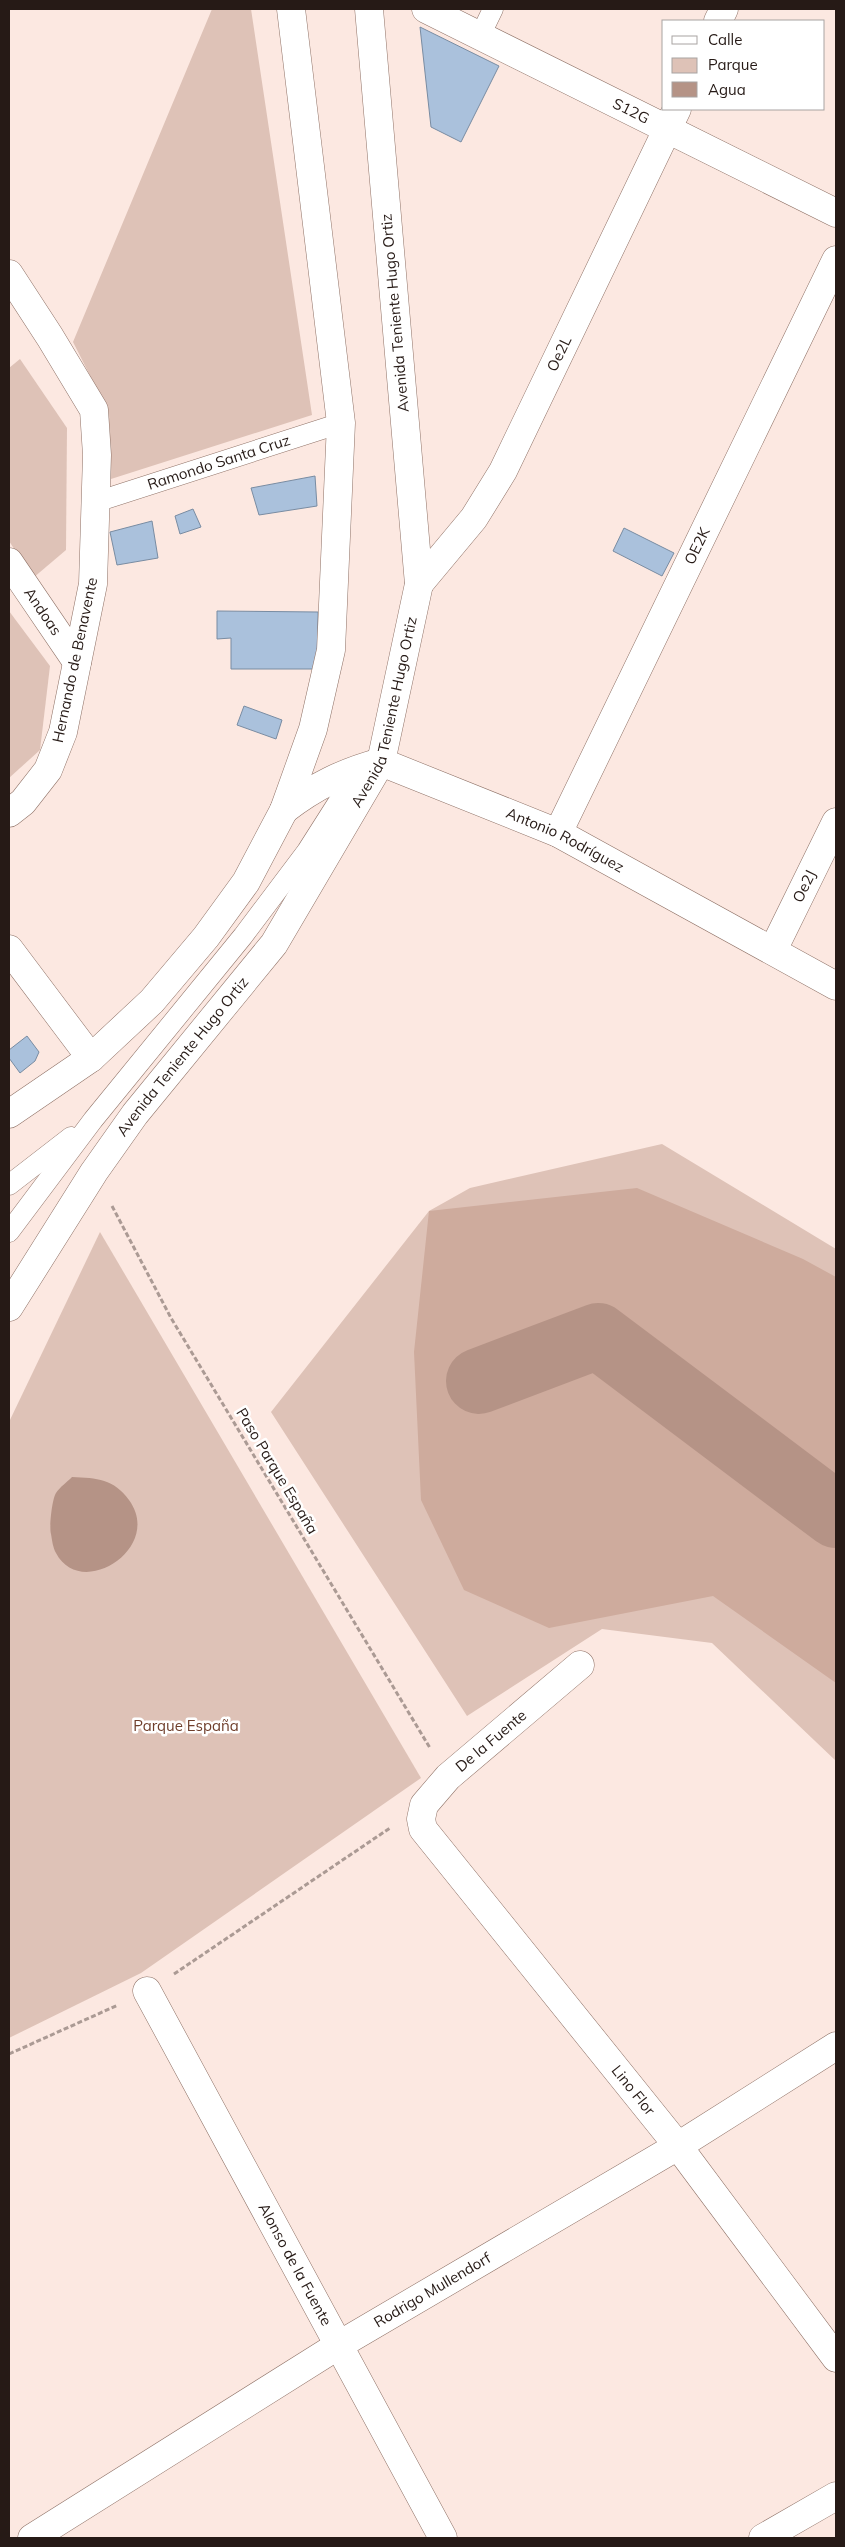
<svg xmlns="http://www.w3.org/2000/svg" width="845" height="2547" font-family="Mulish,sans-serif">
  <rect width="100%" height="100%" fill="#fce8e1"/>
  <g fill="#dec2b7">
    <polygon points="212,9 251,9 312,415 111,479 106,407 73,342"/>
    <polygon points="20,359 67,428 66,550 33,578 9,541 9,368"/>
    <polygon points="9,611 50,666 40,750 9,778"/>
    <polygon points="662,1144 836,1249 836,1761 712,1643 602,1629 467,1716 271,1412 429,1211 470,1188"/>
    <polygon points="100,1232 421,1778 141,1973 9,2038 9,1422"/>
  </g>
  <polygon fill="#ceab9d" points="637,1188 803,1259 836,1277 836,1683 713,1596 549,1628 464,1590 421,1500 414,1352 429,1211"/>
  <path fill="#b59386" d="M72,1477C97,1478 114,1479 129,1500C164,1548 81,1601 56,1553C53,1548 52,1540 51,1534C49,1528 52,1499 56,1493C60,1487 67,1482 72,1477Z"/>
  <g fill="none" stroke-linecap="round" stroke-linejoin="round">
    <polyline stroke="#b59386" stroke-width="66" points="479,1381 598,1336 836,1515"/>
  </g>
  <g fill="#aac1dc" stroke="#798ca2">
    <polygon points="420,27 499,66 461,142 431,127"/>
    <polygon points="315,476 317,506 259,515 251,488"/>
    <polygon points="193,509 201,527 180,534 175,516"/>
    <polygon points="152,521 158,558 117,565 110,532"/>
    <polygon points="624,528 674,553 662,576 613,551"/>
    <polygon points="217,611 318,612 318,669 231,669 231,638 217,639"/>
    <polygon points="244,706 282,720 276,739 237,725"/>
    <polygon points="27,1036 39,1052 35,1061 20,1073 9,1058 9,1050"/>
  </g>
  <g fill="none" stroke-linecap="round" stroke-linejoin="round">
    <defs>
      <g id="lane">
        <polyline points="480,36 493,9"/>
        <path id="s1" d="M96,502L341,423"/>
        <polyline points="9,1185 71,1137"/>
        <polyline points="9,1232 93,1120 243,936 307,851 349,785 369,770"/>
      </g>
      <g id="street">
        <path id="s2" d="M426,9L836,213"/>
        <polyline points="718,21 724,9"/>
        <polyline points="9,274 50,337 94,410 97,455 93,584 63,732 48,770 23,802 9,813"/>
        <path id="s3" d="M9,562L77,662"/>
        <path id="s4" d="M419,584L474,518L503,471L677,109"/>
        <path id="s5" d="M558,833L836,260"/>
        <polyline points="9,949 91,1058"/>
        <path id="s6" d="M773,950L836,822"/>
        <path id="s7" d="M580,1665L448,1777L424,1805L421,1819L423,1829L678,2146L836,2358"/>
        <path id="s8" d="M147,1991L443,2538"/>
        <path id="s9" d="M32,2538L339,2345L678,2146L836,2046"/>
        <polyline points="763,2538 836,2496"/>
      </g>
      <g id="secondary">
        <path id="s10" d="M284,810C315,786 344,772 381,762L558,833L836,986"/>
        <polyline points="9,1114 91,1058 152,1001 206,937 246,882 284,810 313,729 331,650 341,423 291,9"/>
        <path id="s11" d="M9,1307L94,1172L135,1114L274,944L381,762L419,584L369,9"/>
      </g>
    </defs>
    <use href="#lane" stroke="#8f7267" stroke-width="21"/>
    <use href="#street" stroke="#8f7267" stroke-width="29"/>
    <use href="#secondary" stroke="#8f7267" stroke-width="29"/>
    <g stroke="#ab9a94" stroke-width="3" stroke-dasharray="5 2.5" stroke-linecap="butt">
      <polyline points="112,1206 171,1318 430,1748"/>
      <polyline points="174,1974 390,1828"/>
      <polyline points="9,2054 118,2005"/>
    </g>
    <use href="#lane" stroke="#fff" stroke-width="20"/>
    <use href="#street" stroke="#fff" stroke-width="28"/>
    <use href="#secondary" stroke="#fff" stroke-width="28"/>
  </g>
  <g text-anchor="middle" stroke-width="5" stroke-linejoin="round" paint-order="stroke">
    <g font-size="15" fill="#261a16" stroke="#fff">
      <text dy="5" stroke="none"><textPath href="#s2" startOffset="229">S12G</textPath></text>
      <text transform="translate(395 313) rotate(-95)" y="5">Avenida Teniente Hugo Ortiz</text>
      <text dy="5" stroke="none"><textPath href="#s4" startOffset="271">Oe2L</textPath></text>
      <text dy="5" stroke="none"><textPath href="#s1" startOffset="129">Ramondo Santa Cruz</textPath></text>
      <text dy="5" stroke="none"><textPath href="#s5" startOffset="319">OE2K</textPath></text>
      <text dy="5" stroke="none"><textPath href="#s3" startOffset="60">Andoas</textPath></text>
      <text transform="translate(75 660) rotate(-78)" y="5">Hernando de Benavente</text>
      <text dy="5" stroke="none"><textPath href="#s11" startOffset="710">Avenida Teniente Hugo Ortiz</textPath></text>
      <text dy="5" stroke="none"><textPath href="#s10" startOffset="309">Antonio Rodríguez</textPath></text>
      <text dy="5" stroke="none"><textPath href="#s6" startOffset="71">Oe2J</textPath></text>
      <text dy="5" stroke="none"><textPath href="#s11" startOffset="305">Avenida Teniente Hugo Ortiz</textPath></text>
      <text transform="translate(277 1471) rotate(59)" y="5">Paso Parque España</text>
      <text transform="translate(491 1741) rotate(-40)" y="5">De la Fuente</text>
      <text dy="5" stroke="none"><textPath href="#s7" startOffset="570">Lino Flor</textPath></text>
      <text dy="5" stroke="none"><textPath href="#s8" startOffset="311">Alonso de la Fuente</textPath></text>
      <text dy="5" stroke="none"><textPath href="#s9" startOffset="471">Rodrigo Mullendorf</textPath></text>
    </g>
    <g font-size="15" fill="#6f3e2b" stroke="#fff">
      <text x="186" y="1731">Parque España</text>
    </g>
  </g>
  <rect width="845" height="2547" fill="none" stroke="#261a16" stroke-width="20"/>
  <rect x="662" y="20" width="162" height="90" fill="#ffffff" stroke="#a8a3a2"/>
  <rect x="672" y="36" width="25" height="8" fill="#ffffff" stroke="#a8a3a2"/>
  <text x="708" y="45" font-size="15" fill="#261a16">Calle</text>
  <rect x="672" y="58" width="25" height="15" fill="#dec2b7" stroke="#a8a3a2"/>
  <text x="708" y="70" font-size="15" fill="#261a16">Parque</text>
  <rect x="672" y="82" width="25" height="15" fill="#b59386" stroke="#a8a3a2"/>
  <text x="708" y="95" font-size="15" fill="#261a16">Agua</text>
</svg>
